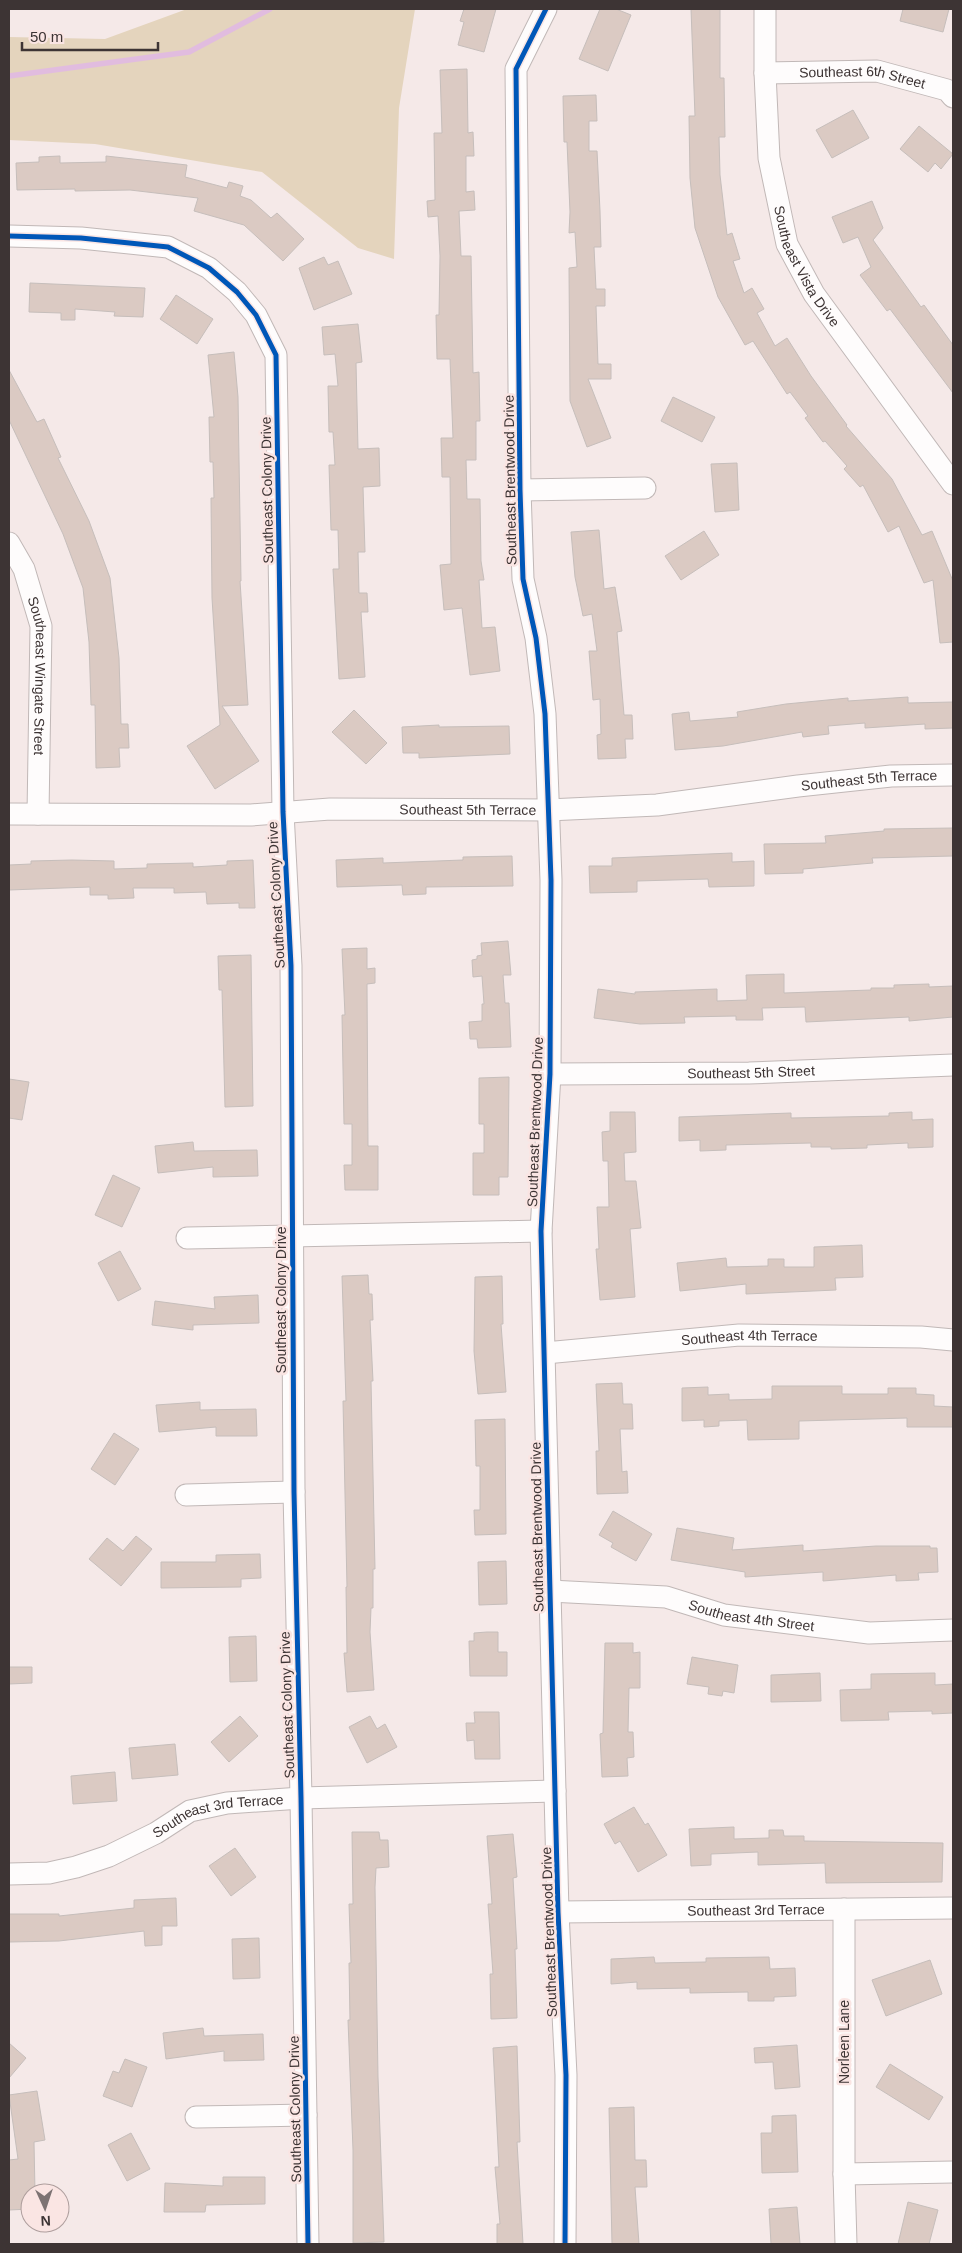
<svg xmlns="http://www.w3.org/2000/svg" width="962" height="2253" font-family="Arial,sans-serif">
  <rect width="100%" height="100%" fill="#f5e9e8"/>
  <polygon fill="#e4d4bd" points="187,9 415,9 399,108 394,259 358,248 262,172 95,144 9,140 9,37 105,39"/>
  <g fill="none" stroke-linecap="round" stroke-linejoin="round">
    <polyline stroke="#e1bcdf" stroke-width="5.5" points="9,76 189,52 270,9"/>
  </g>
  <g fill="#dbcac3" stroke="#c6bebb">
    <polygon points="464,9 496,9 484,52 458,45 464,22 460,21"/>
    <polygon points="600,9 616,9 631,15 608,71 579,59"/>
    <polygon points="691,9 720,9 720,78 724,78 725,137 719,137 720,175 727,235 732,233 740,259 733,261 744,293 752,288 764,309 757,313 775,346 787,338 811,376 847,425 846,426 892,479 922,535 932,531 953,581 953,642 940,643 933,580 924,583 899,526 888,532 863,485 860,487 844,469 847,466 825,441 823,442 805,418 808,416 790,392 787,394 753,341 745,345 718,297 695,228 690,178 689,116 695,116"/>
    <polygon points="903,9 949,9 943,32 900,21"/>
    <polygon points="467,69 468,133 473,132 474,156 466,156 466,192 474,191 475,210 459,211 461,256 471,256 473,373 479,372 480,421 476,421 476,460 466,460 467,499 480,499 481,561 484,580 479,580 482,628 495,627 500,671 470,675 462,608 444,610 440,565 451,564 450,477 442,477 441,438 453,438 450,359 437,359 436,315 439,315 440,256 438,216 428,217 427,201 435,200 434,133 442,133 440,70"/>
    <polygon points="596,95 597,121 589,121 589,151 597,151 600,211 601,247 594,247 596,289 605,289 605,306 596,306 598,364 611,364 611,379 588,379 611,438 587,447 570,401 569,268 577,267 575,232 569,233 570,212 567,142 564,142 563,96"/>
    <polygon points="853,110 869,138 832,158 816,130"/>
    <polygon points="919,126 953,154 941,169 935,163 928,172 900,149"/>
    <polygon points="60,156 60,163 106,162 106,156 187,165 185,177 227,188 229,182 243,186 240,196 251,200 271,218 277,213 304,239 283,261 244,225 194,211 198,198 130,190 75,191 75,189 17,190 16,163 39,162 39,157"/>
    <polygon points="872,201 883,228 873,240 921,307 924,305 953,345 953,393 890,309 887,311 860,275 871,267 858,237 843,243 832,217"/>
    <polygon points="324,257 328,265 338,261 352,294 314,310 299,268"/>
    <polygon points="30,283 145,288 143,317 114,316 115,312 75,309 75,320 61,320 61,313 29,312"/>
    <polygon points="176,295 213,319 197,344 160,319"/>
    <polygon points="358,324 362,362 356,363 358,449 379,448 380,486 363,487 365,552 358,552 359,593 367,593 368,612 361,612 365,677 339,679 333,569 339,569 338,530 331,530 329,465 335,465 333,432 329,432 328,386 338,386 335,354 324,355 322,327"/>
    <polygon points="234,352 238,397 241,581 240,581 248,705 222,706 259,761 215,789 187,746 220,725 212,598 211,498 214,498 213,462 210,462 209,417 214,417 208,355"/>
    <polygon points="9,370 37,422 44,419 61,457 58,458 89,521 110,578 119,658 121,724 128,724 129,748 119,748 120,767 96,768 95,705 91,705 89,642 83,588 63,534 9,420"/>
    <polygon points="673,397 715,417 702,442 661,421"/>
    <polygon points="737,463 739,510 715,512 711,464"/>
    <polygon points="599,530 604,589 615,587 622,631 617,632 624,715 632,715 633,739 625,739 626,758 598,759 597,735 601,734 600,699 593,700 589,651 597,651 592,614 583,616 575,577 571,532"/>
    <polygon points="704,531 719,555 681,580 665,556"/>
    <polygon points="908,697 908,703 953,702 953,728 925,729 925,724 865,728 865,723 828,726 829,734 803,737 802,732 723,746 675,750 672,714 689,712 690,721 738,717 737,712 786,704 848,698 848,701"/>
    <polygon points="354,710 387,743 366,764 332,732"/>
    <polygon points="439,725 439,727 509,726 510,754 419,758 419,753 403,753 402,727"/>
    <polygon points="953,828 953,856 872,858 873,863 803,869 803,873 765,874 764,844 826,843 825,836 884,831 884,829"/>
    <polygon points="732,853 732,862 754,861 754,886 709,887 708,879 637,881 637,892 590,893 589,866 612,866 612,858"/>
    <polygon points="512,856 513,886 426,887 426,894 403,895 402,885 337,887 336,860 383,858 383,863 463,860 463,857"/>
    <polygon points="72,860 114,861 114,869 147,868 147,864 193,863 193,867 227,865 227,861 253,860 255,908 239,908 239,903 207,904 206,892 174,893 174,888 133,888 134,898 108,899 108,895 90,895 90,887 9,890 9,865 31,864 31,861"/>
    <polygon points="508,941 511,975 503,975 505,1003 509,1003 511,1047 478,1048 477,1039 470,1039 469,1022 482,1021 482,1004 484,1004 482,976 473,977 472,960 477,959 477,956 482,955 481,943"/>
    <polygon points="367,948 367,969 375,968 375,983 367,984 368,1146 378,1146 378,1190 345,1190 344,1165 352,1165 352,1124 344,1124 342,1015 345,1015 342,949"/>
    <polygon points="251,955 253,1106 225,1107 222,990 219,990 218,956"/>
    <polygon points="784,974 784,993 871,990 871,988 894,988 894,985 929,984 929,987 953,986 953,1017 909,1021 909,1017 806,1022 805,1007 762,1008 763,1020 736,1020 736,1016 684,1017 685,1023 640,1024 594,1018 598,989 635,994 635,992 717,989 717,1001 747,1000 746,975"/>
    <polygon points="509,1077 508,1177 499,1177 499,1195 473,1195 473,1153 484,1153 484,1124 479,1124 479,1078"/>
    <polygon points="9,1079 29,1082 22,1120 9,1118"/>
    <polygon points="610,1112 635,1112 636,1152 624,1153 625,1181 636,1181 641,1228 630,1229 635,1297 600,1300 596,1249 599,1249 597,1207 609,1207 608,1161 603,1161 602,1132 610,1131"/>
    <polygon points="912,1112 912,1120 933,1119 933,1147 908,1148 908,1143 867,1145 867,1148 831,1149 831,1147 811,1147 811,1143 726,1145 726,1150 700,1151 700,1140 679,1141 679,1117 791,1113 791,1118 889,1116 889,1113"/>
    <polygon points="193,1142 194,1151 257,1150 258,1176 213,1177 213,1167 158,1173 155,1146"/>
    <polygon points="113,1175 140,1188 122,1227 95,1215"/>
    <polygon points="862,1245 863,1277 835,1278 836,1290 746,1294 746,1284 680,1291 677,1263 726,1258 727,1267 768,1266 768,1259 784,1259 784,1267 814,1267 814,1247"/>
    <polygon points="120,1251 141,1289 118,1301 98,1263"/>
    <polygon points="368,1275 369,1294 372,1294 373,1320 370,1320 373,1381 371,1381 375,1569 373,1569 373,1608 371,1608 370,1632 374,1690 347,1692 344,1653 347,1653 346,1587 347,1587 343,1401 346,1401 342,1276"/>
    <polygon points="502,1276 503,1324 501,1324 506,1392 478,1394 474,1351 475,1277"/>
    <polygon points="258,1295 259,1323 193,1325 193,1330 152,1325 155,1301 215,1309 214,1297"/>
    <polygon points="622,1383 623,1404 632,1404 633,1429 620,1429 622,1472 627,1471 628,1493 597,1494 596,1451 599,1451 596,1384"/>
    <polygon points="772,1386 842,1386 842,1394 888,1394 888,1388 916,1388 916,1394 934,1395 934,1406 953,1407 953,1427 907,1427 907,1418 799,1421 799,1439 748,1440 747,1420 719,1421 719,1426 704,1427 704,1420 682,1421 682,1388 708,1387 708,1395 729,1394 729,1400 772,1399"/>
    <polygon points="200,1402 200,1410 256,1409 257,1436 216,1436 216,1427 159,1432 156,1405"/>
    <polygon points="505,1419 506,1534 475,1535 474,1510 480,1510 480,1466 476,1466 475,1420"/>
    <polygon points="114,1433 139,1449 115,1485 91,1469"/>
    <polygon points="613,1511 652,1534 636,1561 611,1547 613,1543 599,1535"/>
    <polygon points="677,1528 734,1538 732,1550 803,1545 803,1551 876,1546 930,1546 930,1548 937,1548 938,1572 918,1573 919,1580 896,1581 896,1575 823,1581 823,1572 745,1577 745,1572 671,1560"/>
    <polygon points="136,1536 152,1549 121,1586 89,1559 107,1538 123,1551"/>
    <polygon points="260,1554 261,1578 241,1579 241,1587 161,1588 161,1562 216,1562 216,1555"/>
    <polygon points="506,1561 507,1604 479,1605 478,1562"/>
    <polygon points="487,1632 498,1632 498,1652 507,1652 507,1676 470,1676 469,1641 474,1641 474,1633"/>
    <polygon points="256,1636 257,1681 230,1682 229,1637"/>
    <polygon points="605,1643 633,1643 633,1653 640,1652 640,1688 629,1688 628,1732 633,1732 634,1757 627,1758 628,1776 602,1777 600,1734 603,1733"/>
    <polygon points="692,1657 738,1665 734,1693 723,1691 722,1696 708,1694 709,1687 687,1684"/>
    <polygon points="9,1667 32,1667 32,1683 9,1684"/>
    <polygon points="820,1673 821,1701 771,1702 771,1675"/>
    <polygon points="935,1673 935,1685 953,1684 953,1713 932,1714 932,1711 888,1712 889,1720 841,1721 840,1690 871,1689 871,1674"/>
    <polygon points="474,1712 499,1712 500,1759 475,1759 474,1740 467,1741 466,1723 475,1723"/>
    <polygon points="240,1716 258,1736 229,1762 211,1742"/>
    <polygon points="370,1716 377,1729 385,1724 397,1747 367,1763 349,1727"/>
    <polygon points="175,1744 178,1775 132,1779 129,1748"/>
    <polygon points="115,1772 117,1801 73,1804 71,1776"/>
    <polygon points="634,1807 645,1825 648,1823 667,1855 638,1872 620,1841 615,1844 604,1824"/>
    <polygon points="734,1827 734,1839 769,1838 769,1830 783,1830 784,1836 804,1836 804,1841 943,1843 942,1882 826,1883 825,1863 758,1865 758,1852 711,1854 711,1865 691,1866 689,1829"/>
    <polygon points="352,1832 379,1832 380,1840 388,1840 389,1867 376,1868 375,1887 378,2077 384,2242 353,2243 353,2150 348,2020 350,2020 349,1963 351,1963 349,1904 353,1904"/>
    <polygon points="513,1834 517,1877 513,1878 517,1949 515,1949 517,2018 491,2019 490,1974 493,1974 488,1904 492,1904 487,1836"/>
    <polygon points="235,1848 256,1877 231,1896 209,1866"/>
    <polygon points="176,1898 177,1926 162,1926 162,1945 145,1946 144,1931 59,1941 9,1942 9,1914 59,1914 59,1916 134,1908 134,1900"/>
    <polygon points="259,1938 260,1978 233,1979 232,1939"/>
    <polygon points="654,1957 655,1963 706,1962 706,1958 769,1957 770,1969 795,1968 796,1996 774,1997 774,2001 748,2001 748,1992 690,1993 690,1988 637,1989 637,1982 611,1984 611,1959"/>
    <polygon points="930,1960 942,1994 886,2016 872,1980"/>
    <polygon points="203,2028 204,2036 263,2034 264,2060 224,2061 224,2051 166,2059 163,2033"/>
    <polygon points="9,2043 26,2058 9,2078"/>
    <polygon points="797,2045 800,2087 775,2089 773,2062 755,2063 754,2048"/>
    <polygon points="517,2046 520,2142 517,2142 523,2244 497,2244 497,2224 500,2224 495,2167 499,2167 493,2048"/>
    <polygon points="125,2059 147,2067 132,2107 103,2096 113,2071 119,2073"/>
    <polygon points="890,2064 943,2097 929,2120 876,2087"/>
    <polygon points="37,2091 45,2140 34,2142 35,2193 30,2193 30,2209 9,2210 9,2160 18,2159 9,2095"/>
    <polygon points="634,2107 635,2160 646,2160 647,2187 635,2187 639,2244 612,2244 609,2108"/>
    <polygon points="796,2115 798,2172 762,2173 761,2133 772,2133 772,2116"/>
    <polygon points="131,2133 150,2169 127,2181 108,2145"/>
    <polygon points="223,2177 265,2177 265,2204 206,2205 205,2212 164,2212 165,2183 223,2186"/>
    <polygon points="908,2202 938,2210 929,2244 898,2244"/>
    <polygon points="797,2207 800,2244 771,2244 769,2209"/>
  </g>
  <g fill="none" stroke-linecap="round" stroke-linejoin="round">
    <defs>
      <g id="minor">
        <polyline points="546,9 516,69 520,490 523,579 536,638 545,714 551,880 550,1074 541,1231 558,1912 566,2075 565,2244"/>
        <path id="s1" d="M765,9V73L769,158L787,244L814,294L953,484"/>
        <path id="s2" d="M765,73L877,71L947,90L953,97"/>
        <polyline points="9,236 81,238 168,247 209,268 237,292 256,315 276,355 283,812 291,966 294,1492 301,1798 308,2244"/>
        <polyline points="520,490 645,488"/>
        <path id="s3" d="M9,543L24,569L41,626L38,814"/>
        <path id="s4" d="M9,814L251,815L330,809L548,810L657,805L798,786L891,776L953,775"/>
        <path id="s5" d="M550,1074L749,1073L953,1065"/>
        <polyline points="187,1238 541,1231"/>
        <path id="s6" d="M545,1353L739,1335L921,1337L953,1340"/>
        <polyline points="186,1495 294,1492"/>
        <path id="s7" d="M550,1591L666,1597L724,1615L869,1633L953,1630"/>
        <path id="s8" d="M9,1874L49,1873L76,1867L109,1856L156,1833L190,1811L227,1803L301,1798L555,1791"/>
        <polyline points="844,1909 844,2174 846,2244"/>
        <path id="s9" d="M558,1912L953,1908"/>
        <polyline points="196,2117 306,2115"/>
        <polyline points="844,2174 953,2172"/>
      </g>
    </defs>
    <use href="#minor" stroke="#c1b8b7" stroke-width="23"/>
    <use href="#minor" stroke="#fefcfc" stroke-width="21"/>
    <defs>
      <g id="cycleway">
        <polyline points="546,9 516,69 520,490 523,579 536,638 545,714 551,880 550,1074 541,1231 558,1912 566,2075 565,2244"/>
        <polyline points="9,236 81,238 168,247 209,268 237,292 256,315 276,355 283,812 291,966 294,1492 301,1798 308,2244"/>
      </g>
    </defs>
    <use href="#cycleway" stroke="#fae5e3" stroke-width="8"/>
    <use href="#cycleway" stroke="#0057b8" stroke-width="5"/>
  </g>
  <g text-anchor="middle" stroke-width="5" stroke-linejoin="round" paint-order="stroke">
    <g font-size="14" fill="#3d3434" stroke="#fae5e3">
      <text dy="5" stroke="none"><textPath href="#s2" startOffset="98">Southeast 6th Street</textPath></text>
      <text dy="5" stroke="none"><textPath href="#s1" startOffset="265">Southeast Vista Drive</textPath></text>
      <text transform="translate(510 480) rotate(-91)" y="5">Southeast Brentwood Drive</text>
      <text transform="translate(267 490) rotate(-91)" y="5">Southeast Colony Drive</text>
      <text dy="5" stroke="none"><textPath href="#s3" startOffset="139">Southeast Wingate Street</textPath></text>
      <text dy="5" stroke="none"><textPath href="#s4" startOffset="862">Southeast 5th Terrace</textPath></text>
      <text dy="5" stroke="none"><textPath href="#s4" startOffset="459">Southeast 5th Terrace</textPath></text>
      <text transform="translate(276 895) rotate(-93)" y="5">Southeast Colony Drive</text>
      <text dy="5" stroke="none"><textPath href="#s5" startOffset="201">Southeast 5th Street</textPath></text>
      <text transform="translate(535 1122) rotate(-88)" y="5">Southeast Brentwood Drive</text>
      <text transform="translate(281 1300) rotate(-90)" y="5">Southeast Colony Drive</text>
      <text dy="5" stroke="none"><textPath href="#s6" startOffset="205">Southeast 4th Terrace</textPath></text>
      <text transform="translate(537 1527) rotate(-91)" y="5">Southeast Brentwood Drive</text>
      <text dy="5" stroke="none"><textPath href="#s7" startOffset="204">Southeast 4th Street</textPath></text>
      <text transform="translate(287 1705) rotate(-92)" y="5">Southeast Colony Drive</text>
      <text dy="5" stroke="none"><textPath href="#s8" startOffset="221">Southeast 3rd Terrace</textPath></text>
      <text dy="5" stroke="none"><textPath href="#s9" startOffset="198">Southeast 3rd Terrace</textPath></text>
      <text transform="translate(549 1932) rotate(-92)" y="5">Southeast Brentwood Drive</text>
      <text transform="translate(844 2042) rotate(-90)" y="5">Norleen Lane</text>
      <text transform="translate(295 2109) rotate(-91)" y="5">Southeast Colony Drive</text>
    </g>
  </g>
  <rect width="962" height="2253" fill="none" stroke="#3d3434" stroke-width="20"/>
  <g transform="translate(45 2208) rotate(177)"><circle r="24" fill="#fae5e3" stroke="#ae9e9d"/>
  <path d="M0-4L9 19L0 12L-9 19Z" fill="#7d7373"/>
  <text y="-8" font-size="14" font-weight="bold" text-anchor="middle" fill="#3d3434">N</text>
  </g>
  <path d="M22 42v8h136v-8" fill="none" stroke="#3d3434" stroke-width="2.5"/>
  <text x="30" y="42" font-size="15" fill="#3d3434" stroke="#fae5e3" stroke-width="4" paint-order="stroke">50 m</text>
</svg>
